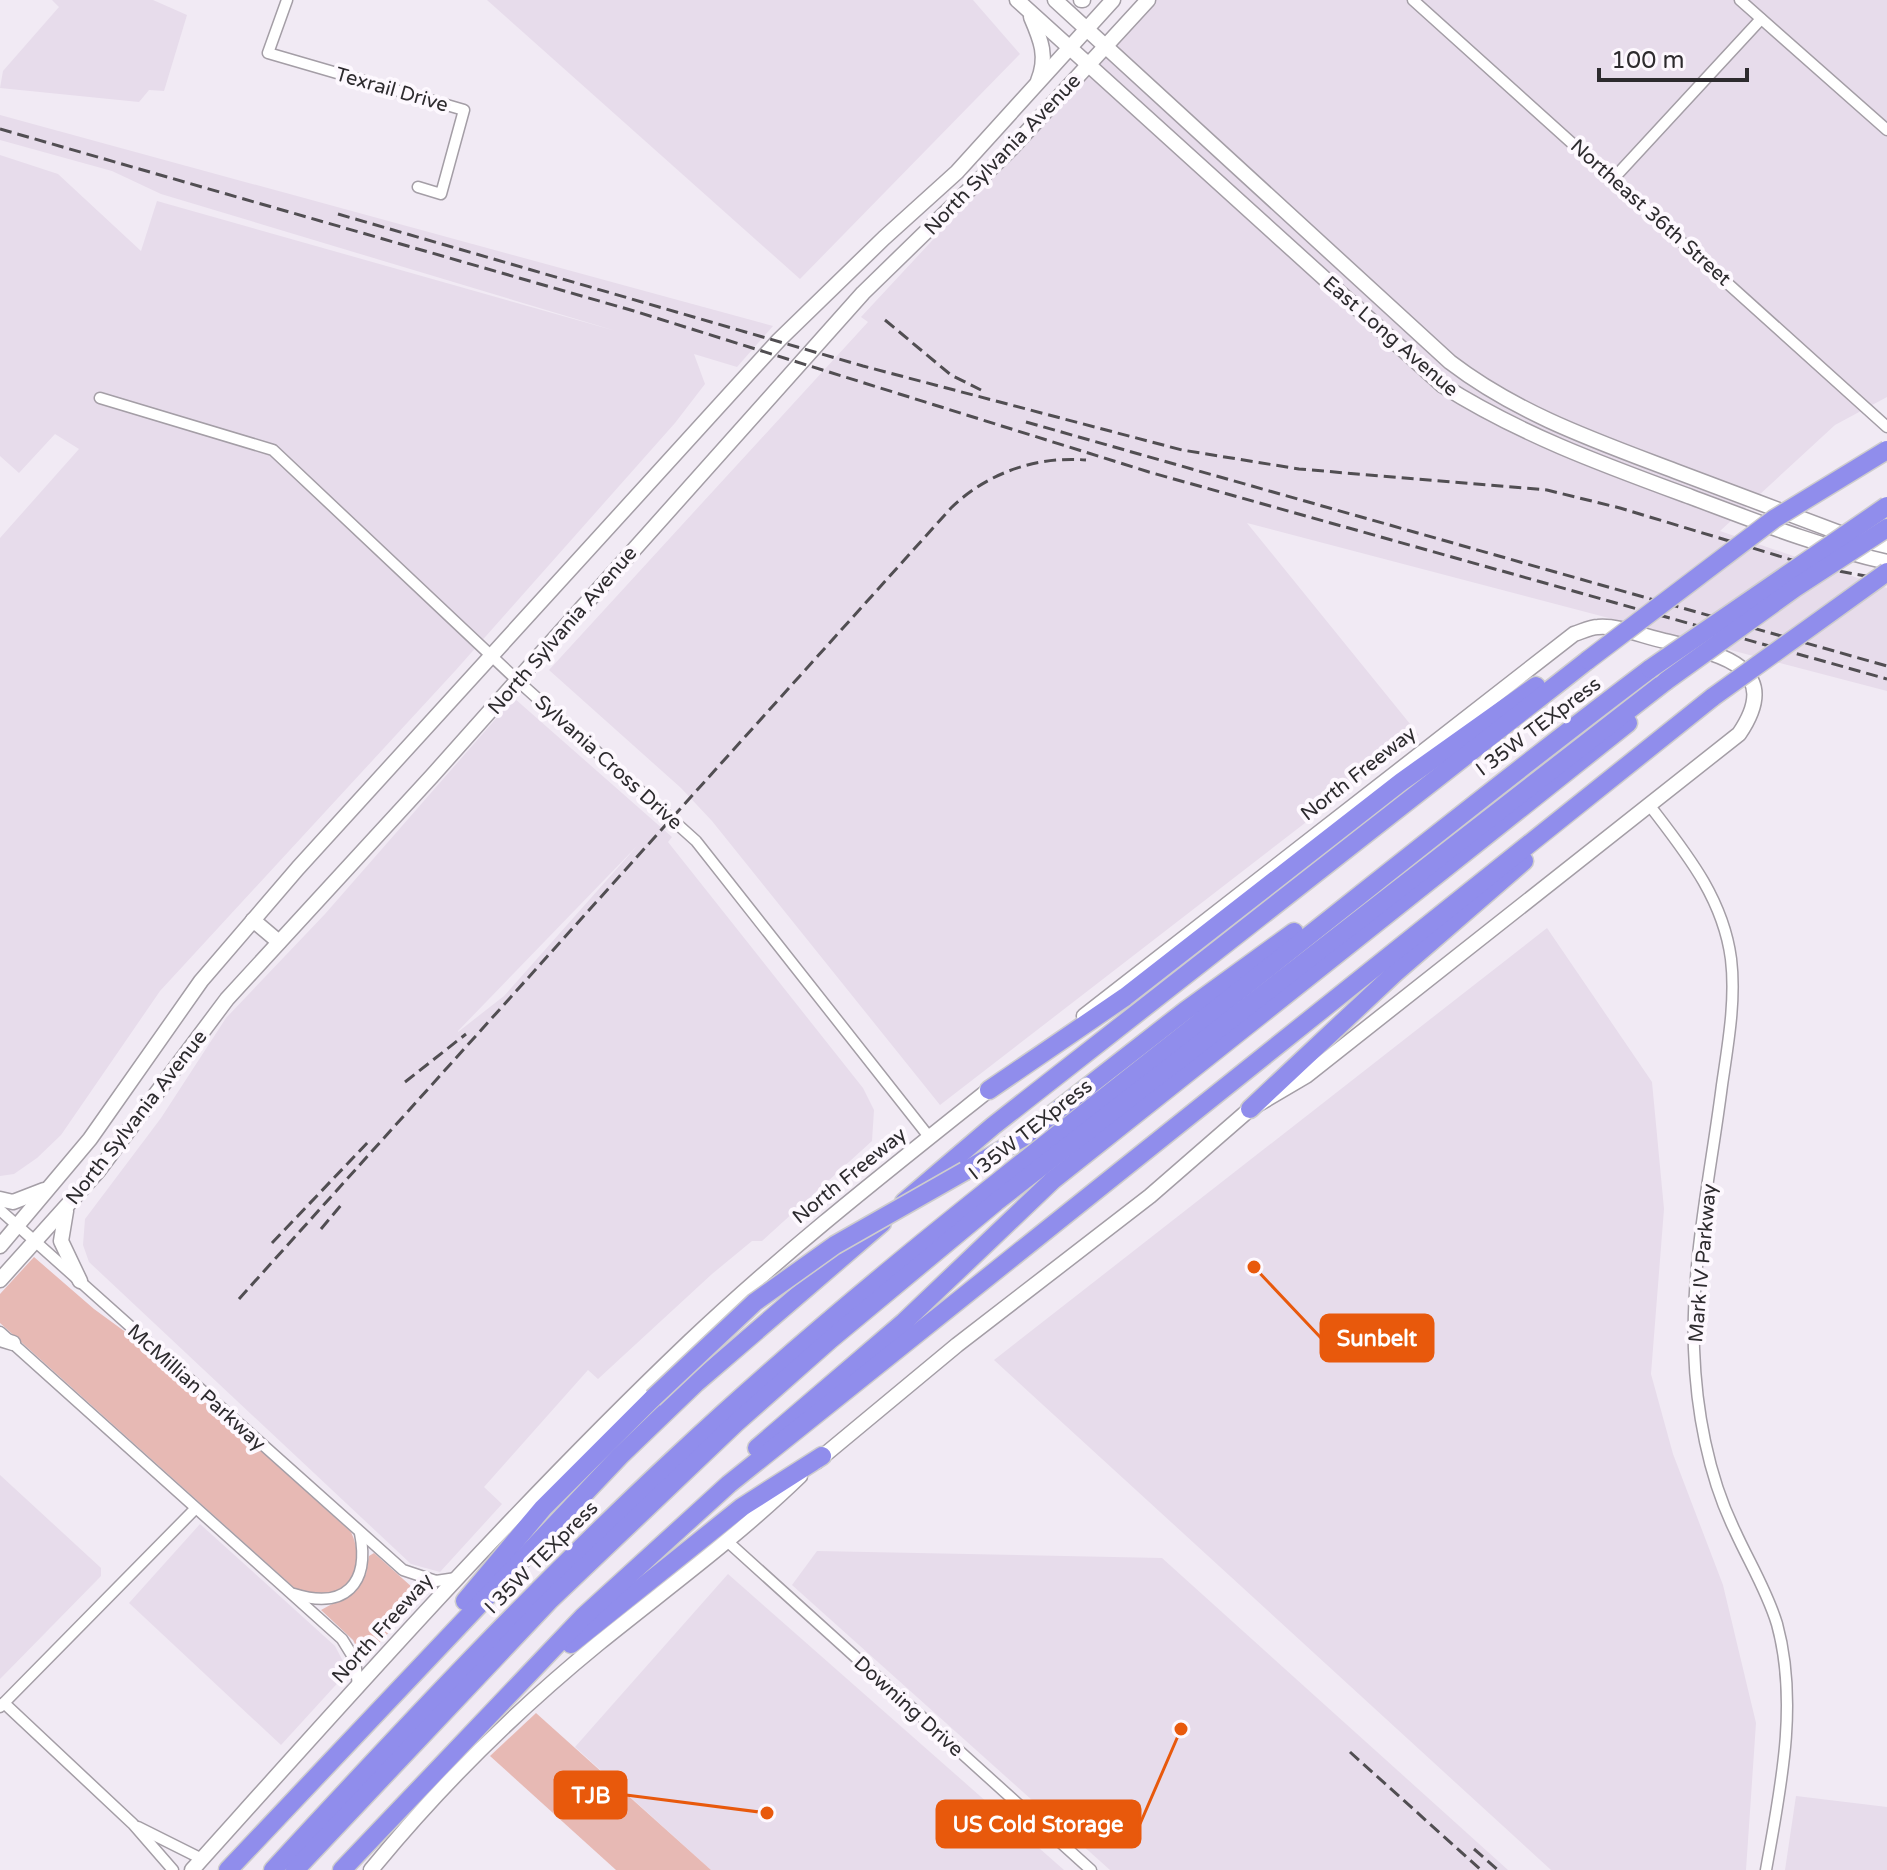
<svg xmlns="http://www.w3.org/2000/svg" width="1887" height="1870" font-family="'Varela Round',sans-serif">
  <rect width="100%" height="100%" fill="#f1eaf4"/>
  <g fill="#e7dceb" fill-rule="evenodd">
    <polygon points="52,0 153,0 187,15 164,91 149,90 139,102 0,88 3,71 59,7"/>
    <polygon points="487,0 973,0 1020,54 800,279"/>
    <polygon points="1156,0 1887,0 1887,397 1835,425 1720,531 1887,588 1887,691 1247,523 1419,735 940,1105 712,821 681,788 549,670 868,322 861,317"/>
    <polygon points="0,115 773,326 737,367 694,354 705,384 675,423 455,671 160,991 61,1135 37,1158 14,1174 0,1176 0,538 79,449 55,434 19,473 0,456 0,155 58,174 141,251 157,201 616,331 161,194 112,171 0,140"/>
    <path d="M514,698L672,837L668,842L863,1088L874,1110L872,1141L762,1241H752L712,1274L598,1379L588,1370L484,1487L502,1504L440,1572L411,1564L89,1262L83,1245L85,1219L161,1118L226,1018L325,914ZM637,846L504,996L458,1032V1031Z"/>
    <polygon points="1547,928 1652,1082 1664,1209 1651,1374 1673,1454 1723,1585 1756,1723 1746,1870 1551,1870 994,1360"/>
    <polygon points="0,1475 101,1568 101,1576 0,1679"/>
    <polygon points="200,1524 335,1646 345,1665 344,1676 281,1745 129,1603"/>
    <polygon points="817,1551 1162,1558 1508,1870 1110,1870 792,1585"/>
    <polygon points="728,1574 1064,1870 711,1870 575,1747"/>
    <polygon points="1796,1796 1887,1807 1887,1870 1785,1870"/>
  </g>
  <g fill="#e7b9b4">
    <path d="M34,1257L94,1309L146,1347L351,1532C362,1555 360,1587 330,1595C321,1597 308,1593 298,1591L0,1323V1294Z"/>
    <polygon points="374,1553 413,1588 426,1593 363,1660 353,1640 321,1610 356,1591 366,1574 369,1556"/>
    <polygon points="536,1713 711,1870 616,1870 490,1756"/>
  </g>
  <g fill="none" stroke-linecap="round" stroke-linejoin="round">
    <defs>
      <g id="street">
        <polyline points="287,0 268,53 464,110 441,194 418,187"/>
        <polyline points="1413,0 1887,427"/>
        <polyline points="1740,0 1887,130"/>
        <polyline points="1614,178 1761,19"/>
        <polyline points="100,398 273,450 518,681 696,841 930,1138"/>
        <path d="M1650,806C1686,853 1723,898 1731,959C1736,1000 1728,1044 1722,1085C1711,1172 1691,1261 1694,1349C1696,1409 1708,1476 1735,1531C1749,1562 1767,1591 1777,1624C1799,1704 1780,1791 1766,1870"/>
        <polyline points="0,1210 403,1570 436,1581 456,1578"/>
        <polyline points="0,1332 342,1639 355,1660 358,1686"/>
        <polyline points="727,1541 1091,1870"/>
        <path d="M294,1594C345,1610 370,1584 360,1533"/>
        <polyline points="4,1703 133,1824 173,1870"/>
        <polyline points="0,1707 195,1509"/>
        <polyline points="138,1827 202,1859"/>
      </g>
      <g id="secondary">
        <path d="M1017,0L1442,385C1521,435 1604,465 1691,497C1755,521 1820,547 1887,562"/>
        <path d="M1055,0L1450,362C1518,414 1596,441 1675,471C1735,493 1793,516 1853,538L1887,546"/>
        <polyline points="1081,0 1083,0"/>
        <path d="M1031,17C1041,40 1048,57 1038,81"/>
        <polyline points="253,920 279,942"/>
        <polyline points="0,1199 13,1202 44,1190"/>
        <polyline points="66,1211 61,1241 80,1281"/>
        <polyline points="0,1246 90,1139 201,981 298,868 779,340 884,238 957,172 1113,0"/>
        <polyline points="0,1280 99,1170 227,999 432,776 863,293 1011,149 1148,0"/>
        <polyline points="0,1339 13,1343"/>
        <path d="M816,1462L957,1345L1150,1196L1250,1109L1306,1076L1739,734C1786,665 1715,653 1665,641C1645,637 1618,625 1598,627C1590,627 1581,632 1574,634L1084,1016"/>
        <path d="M192,1870C354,1690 514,1509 689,1342C786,1250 891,1168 995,1085"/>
        <path d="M371,1870C438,1788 517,1710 599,1643C667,1588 737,1537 800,1476"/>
      </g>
      <g id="highway">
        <polyline points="989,1090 1125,997 1401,782 1536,686"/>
        <polyline points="1250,1109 1395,973 1524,861"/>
        <polyline points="965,1171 1022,1138 1185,1011 1294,932"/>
        <polyline points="904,1202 993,1126 1588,660"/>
        <polyline points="757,1448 904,1322 1053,1180 1628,723"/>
        <polyline points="465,1601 543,1508 653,1398"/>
        <polyline points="571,1644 742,1507 822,1456"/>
        <polyline points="228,1870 620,1456 696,1383 882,1223"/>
        <path d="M273,1870C404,1728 536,1587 678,1455C839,1304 1014,1169 1187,1032C1341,911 1493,787 1650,669"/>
        <polyline points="295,1870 549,1601 736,1423 831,1339 996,1202 1666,681"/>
        <polyline points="342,1870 583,1617 729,1484 1713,697"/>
      </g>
    </defs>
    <use href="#street" stroke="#a49ea6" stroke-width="13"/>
    <use href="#secondary" stroke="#a49ea6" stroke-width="17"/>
    <use href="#highway" stroke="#cdcccd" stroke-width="21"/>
    <use href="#street" stroke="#fff" stroke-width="10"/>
    <use href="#secondary" stroke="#fff" stroke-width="14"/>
    <use href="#highway" stroke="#908dec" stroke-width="18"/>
    <g stroke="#514e52" stroke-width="3" stroke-dasharray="12 6" stroke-linecap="butt">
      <polyline points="0,129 634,311 1149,472 1887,679"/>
      <polyline points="338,214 863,366 1182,450 1299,469 1547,490 1620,508 1812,566 1887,580"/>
      <polyline points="885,320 951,375 981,390"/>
      <polyline points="1026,422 1887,666"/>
      <polyline points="405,1082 466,1034"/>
      <polyline points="321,1229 342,1204"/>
      <polyline points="272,1243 371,1139"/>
      <path d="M239,1299L951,508C987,473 1036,456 1086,460"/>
      <polyline points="1350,1752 1481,1870"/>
      <polyline points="1474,1849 1498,1870"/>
    </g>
    <defs>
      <g id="highway-bridge">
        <polyline points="1588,660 1774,519 1887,450"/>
        <polyline points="1650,669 1887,506"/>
        <polyline points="1666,681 1795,588 1887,528"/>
        <polyline points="1713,697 1887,572"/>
        <polyline points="653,1398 755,1302 835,1245 965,1171"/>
      </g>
    </defs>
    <use href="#highway-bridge" stroke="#cdcccd" stroke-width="21" stroke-linecap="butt"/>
    <use href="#highway-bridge" stroke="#908dec" stroke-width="18"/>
  </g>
  <g text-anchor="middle" stroke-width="8" stroke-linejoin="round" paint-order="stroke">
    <g font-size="20" fill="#2d2b2e" stroke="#fdf8fe">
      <text transform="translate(392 89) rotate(16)" y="7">Texrail Drive</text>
      <text transform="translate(1002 154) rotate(-46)" y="7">North Sylvania Avenue</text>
      <text transform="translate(1651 212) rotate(42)" y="7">Northeast 36th Street</text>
      <text transform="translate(1391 336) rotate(41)" y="7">East Long Avenue</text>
      <text transform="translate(562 630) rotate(-49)" y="7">North Sylvania Avenue</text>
      <text transform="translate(1538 726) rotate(-37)" y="7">I 35W TEXpress</text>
      <text transform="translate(609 762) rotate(42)" y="7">Sylvania Cross Drive</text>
      <text transform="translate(1358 773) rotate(-38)" y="7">North Freeway</text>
      <text transform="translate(136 1117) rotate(-52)" y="7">North Sylvania Avenue</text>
      <text transform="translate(1030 1129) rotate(-38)" y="7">I 35W TEXpress</text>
      <text transform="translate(849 1175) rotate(-39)" y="7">North Freeway</text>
      <text transform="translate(1702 1263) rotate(-85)" y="7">Mark IV Parkway</text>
      <text transform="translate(197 1387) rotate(42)" y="7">McMillian Parkway</text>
      <text transform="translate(541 1557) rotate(-45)" y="7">I 35W TEXpress</text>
      <text transform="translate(382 1628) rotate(-48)" y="7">North Freeway</text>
      <text transform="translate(909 1706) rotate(42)" y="7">Downing Drive</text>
    </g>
  </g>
  <path fill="none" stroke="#e8590c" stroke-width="3" d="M1254 1267L1321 1338M767 1813L626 1795M1181 1729L1140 1824"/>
  <g fill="#e8590c" stroke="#fdf8fe" stroke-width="3">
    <circle cx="1254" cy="1267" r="8"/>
    <circle cx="767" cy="1813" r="8"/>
    <circle cx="1181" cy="1729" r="8"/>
  </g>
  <g fill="#e8590c" stroke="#e8590c" stroke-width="3">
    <rect x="1321" y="1315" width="112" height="46" rx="8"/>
    <rect x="555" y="1772" width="71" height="46" rx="8"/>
    <rect x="937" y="1801" width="203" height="46" rx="8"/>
  </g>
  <g font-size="22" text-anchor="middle" font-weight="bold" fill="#fff">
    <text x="1377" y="1346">Sunbelt</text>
    <text x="591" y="1803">TJB</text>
    <text x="1038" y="1832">US Cold Storage</text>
  </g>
  <path d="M1599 68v12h148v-12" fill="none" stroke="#2d2b2e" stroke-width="4"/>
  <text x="1611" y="68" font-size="24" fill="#2d2b2e" stroke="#fdf8fe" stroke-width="6" paint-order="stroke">100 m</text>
</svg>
